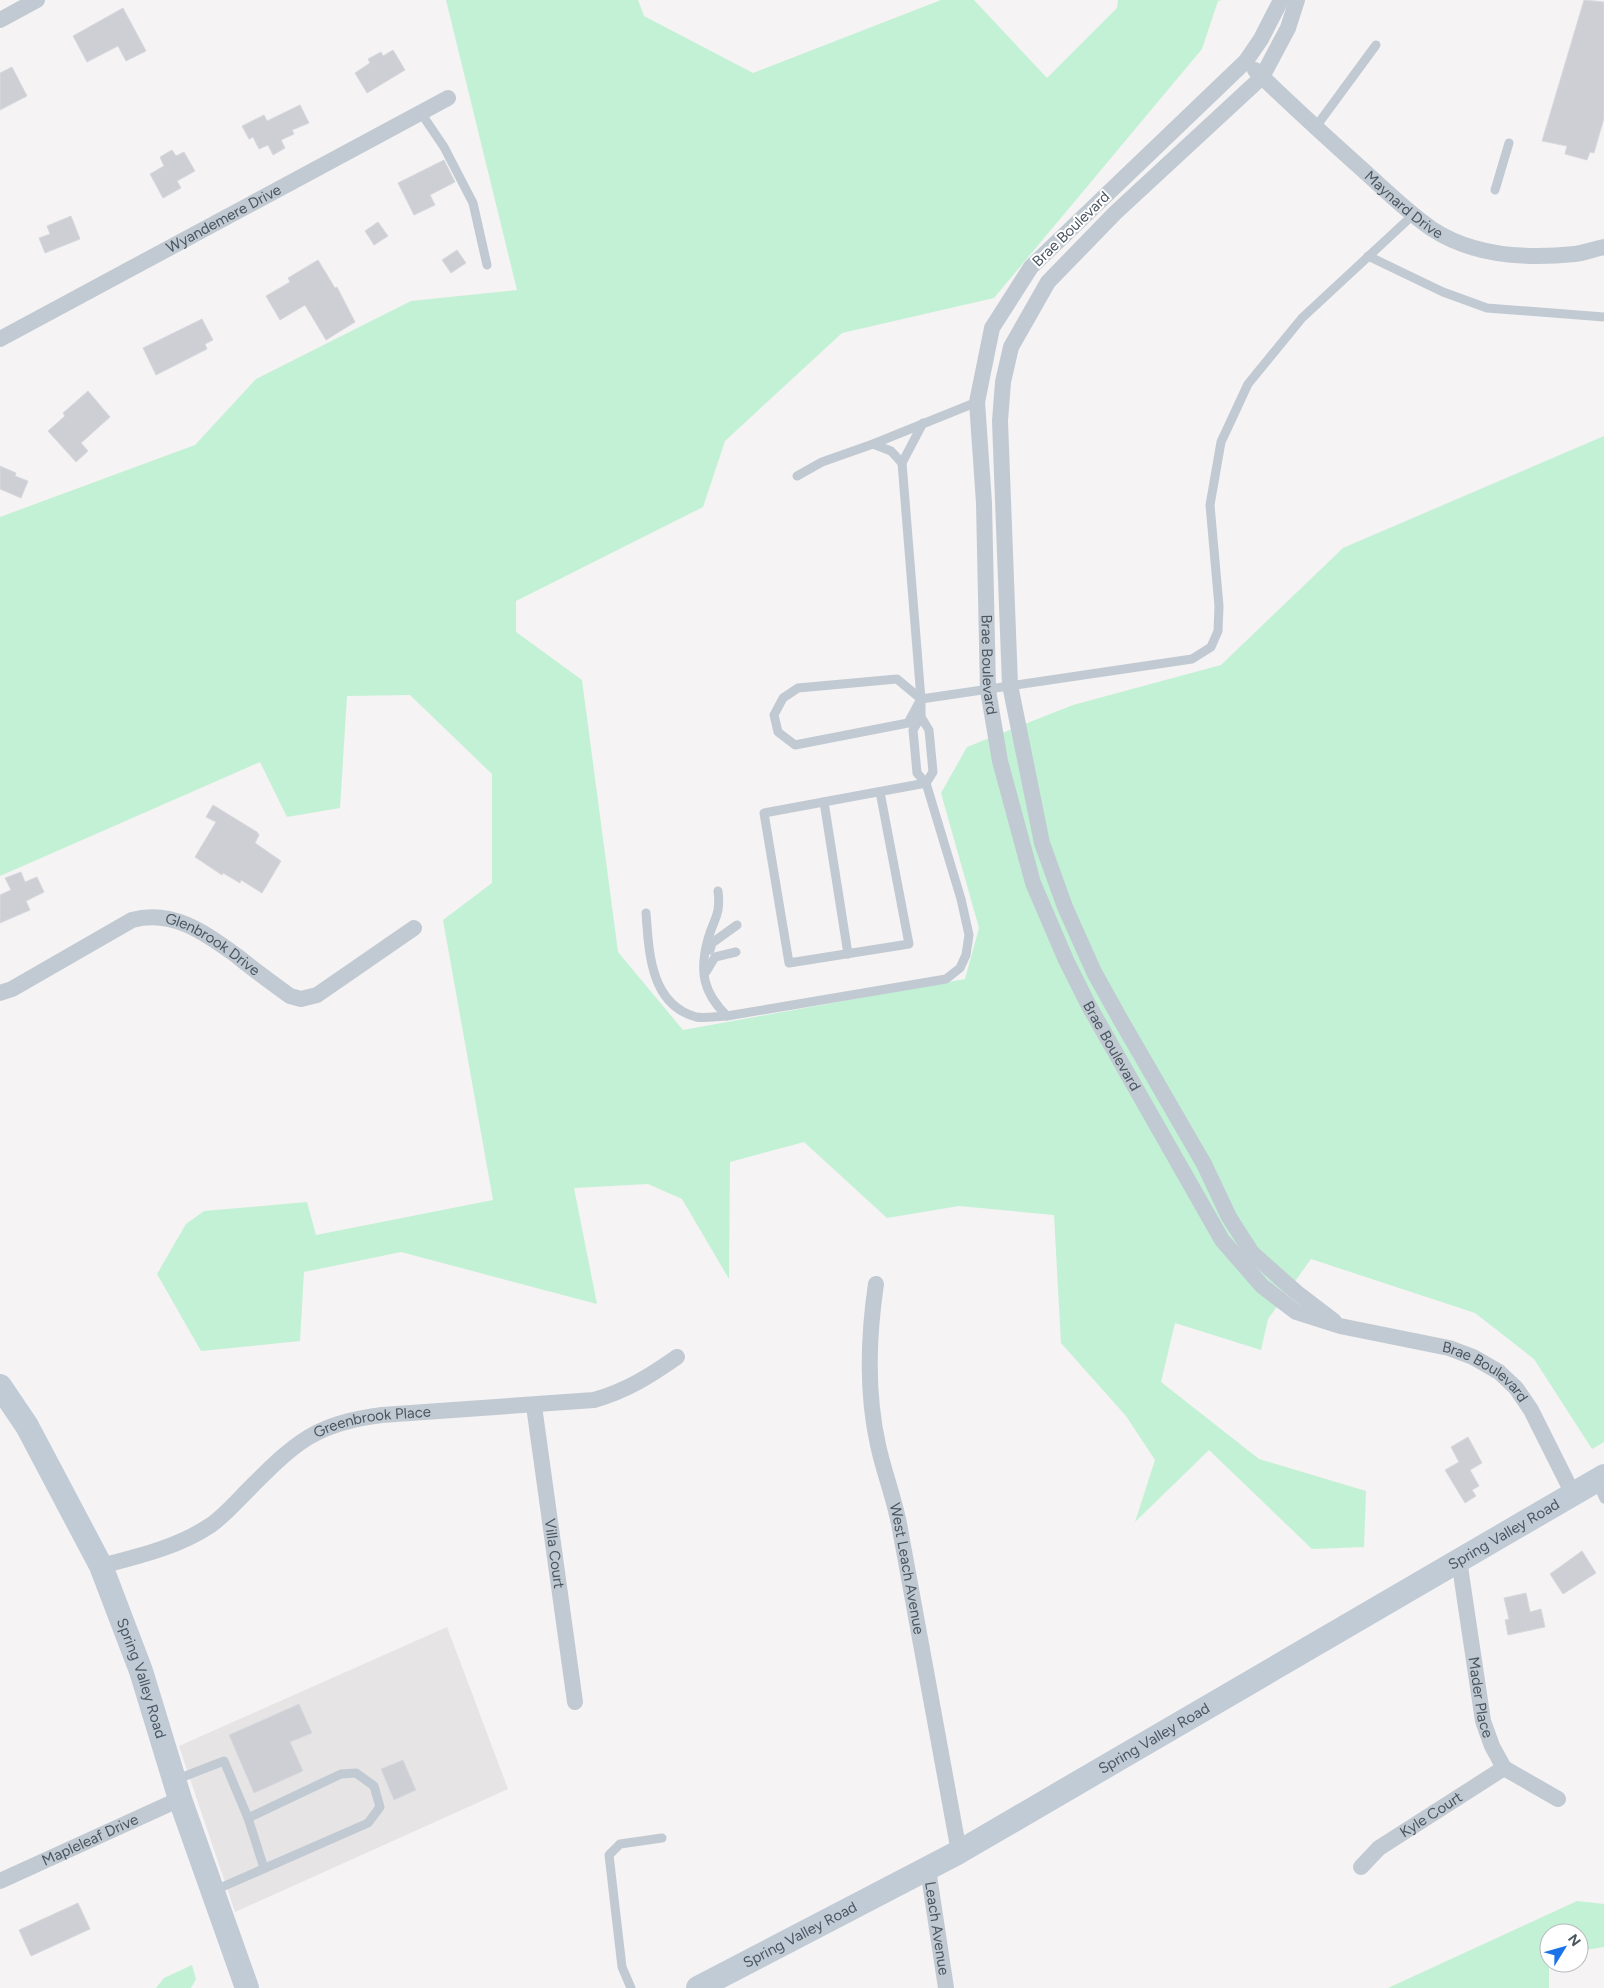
<svg xmlns="http://www.w3.org/2000/svg" width="1604" height="1988" font-family="Figtree,sans-serif">
  <rect width="100%" height="100%" fill="#f5f3f3"/>
  <polygon fill="#e6e4e5" points="447,1627 508,1789 235,1912 179,1746"/>
  <g fill="#c3f1d5">
    <polygon points="446,0 638,0 644,16 753,73 941,0 974,0 1047,78 1117,8 1118,0 1222,0 1218,1 1202,49 994,298 842,333 725,441 703,507 516,601 516,632 582,680 618,952 683,1030 965,979 979,928 941,793 967,747 1073,705 1221,665 1343,548 1604,436 1604,1442 1592,1449 1534,1359 1475,1313 1311,1259 1268,1319 1261,1350 1175,1323 1161,1382 1259,1459 1366,1491 1364,1547 1312,1549 1209,1450 1135,1522 1155,1460 1126,1416 1061,1343 1054,1215 959,1206 887,1218 804,1142 730,1162 729,1279 682,1199 648,1184 574,1188 597,1304 401,1252 304,1272 300,1341 201,1351 157,1274 186,1224 204,1211 307,1202 316,1235 493,1200 443,920 492,883 492,774 410,695 347,696 340,808 287,817 260,762 0,876 0,517 195,445 256,379 411,301 517,290"/>
    <polygon points="1577,1901 1604,1904 1604,1947 1579,1951 1579,1933 1549,1933 1549,1988 1388,1988"/>
    <polygon points="192,1965 196,1979 191,1988 156,1988 164,1978"/>
  </g>
  <g fill="#cdcfd5" stroke="#d7d9de">
    <polygon points="1584,0 1604,2 1604,118 1594,153 1590,152 1587,160 1565,154 1567,146 1542,141"/>
    <polygon points="123,8 146,51 126,61 118,46 87,62 73,36"/>
    <polygon points="393,50 405,70 367,93 355,73 370,63 368,59 381,52 383,56"/>
    <polygon points="12,67 27,96 0,110 0,73"/>
    <polygon points="300,105 309,123 292,130 294,134 281,140 285,148 273,155 268,145 259,149 253,137 249,139 242,126 264,115 267,121"/>
    <polygon points="172,150 176,156 184,152 195,171 177,181 181,188 163,198 150,174 164,166 160,157"/>
    <polygon points="444,160 455,182 430,195 435,205 414,215 398,183"/>
    <polygon points="71,216 80,239 45,253 39,238 50,234 47,226"/>
    <polygon points="378,222 388,236 374,245 365,231"/>
    <polygon points="457,250 466,263 451,273 442,260"/>
    <polygon points="318,260 335,288 337,287 355,322 326,340 305,305 280,320 266,296 290,282 288,278"/>
    <polygon points="202,319 213,340 205,344 207,349 156,375 143,348"/>
    <polygon points="88,391 110,417 81,443 88,451 76,462 48,431 65,416 63,413"/>
    <polygon points="0,466 16,473 15,476 28,481 21,498 0,489"/>
    <polygon points="213,805 257,832 259,835 255,843 281,861 262,893 241,880 240,883 223,873 222,875 195,857 216,822 206,817"/>
    <polygon points="21,872 25,882 37,877 44,892 26,901 30,910 0,923 0,895 11,890 5,878"/>
    <polygon points="1468,1437 1482,1463 1470,1470 1479,1486 1472,1490 1476,1496 1465,1503 1445,1470 1459,1462 1451,1447"/>
    <polygon points="1582,1551 1596,1573 1563,1594 1550,1574"/>
    <polygon points="1526,1593 1530,1612 1541,1609 1545,1627 1508,1635 1505,1620 1509,1619 1504,1598"/>
    <polygon points="299,1704 312,1733 290,1742 303,1771 254,1793 229,1735"/>
    <polygon points="403,1760 416,1790 394,1800 381,1769"/>
    <polygon points="78,1903 90,1929 31,1956 19,1930"/>
  </g>
  <g fill="none" stroke-linecap="round" stroke-linejoin="round">
    <g stroke="#c1cad2" stroke-width="9">
      <polyline points="421,113 444,147 473,203 487,265"/>
      <polyline points="1315,128 1376,45"/>
      <polyline points="1495,190 1509,143"/>
      <polyline points="1368,256 1443,292 1487,308 1604,317"/>
      <polyline points="873,444 891,451 902,463"/>
      <polyline points="797,476 822,462 873,444 977,402"/>
      <polyline points="921,699 908,723 795,745 778,732 774,715 783,698 798,688 897,679 921,699 1192,659 1211,647 1218,631 1219,606 1210,505 1221,442 1248,384 1302,318 1413,215"/>
      <polyline points="880,792 909,944 789,963 764,813 926,783 933,772 929,730 921,717"/>
      <polyline points="824,802 848,954"/>
      <path d="M718,891C721,915 714,918 708,939C699,971 703,993 727,1016"/>
      <path d="M646,913C649,952 650,1004 696,1017C705,1019 718,1016 727,1016L946,979L960,968L966,955L969,935L961,899L926,783L917,773L913,730L921,717V699L902,463L923,423"/>
      <polyline points="710,950 712,943 737,925"/>
      <polyline points="706,972 715,957 736,952"/>
      <polyline points="1596,1481 1604,1499"/>
      <polyline points="175,1780 224,1761 248,1818 341,1774 356,1773 374,1786 380,1807 368,1823 213,1891"/>
      <polyline points="248,1818 264,1868"/>
      <polyline points="631,1988 622,1967 609,1855 620,1844 662,1838"/>
    </g>
    <g stroke="#c1cad2" stroke-width="16">
      <path id="s1" d="M1281,0L1261,39L1246,61L1031,267L992,328L977,402L984,503L988,690L1000,761L1033,883L1066,960L1089,1006L1222,1240L1262,1286L1296,1312L1340,1326L1449,1348L1473,1357L1499,1372L1516,1388L1531,1410L1573,1494"/>
      <polyline points="1297,0 1288,28 1262,77 1115,213 1048,282 1011,347 1003,382 1000,421 1010,685 1042,843 1065,907 1094,972 1119,1017 1204,1164 1229,1217 1252,1253 1296,1292 1334,1321"/>
      <polyline points="0,20 37,0"/>
      <path id="s2" d="M1255,70C1290,104 1326,137 1363,170C1385,190 1407,212 1432,229C1473,256 1527,259 1575,254C1584,253 1594,249 1604,247"/>
      <path id="s3" d="M0,339L448,98"/>
      <path id="s4" d="M0,993L12,989L132,920C173,909 205,933 237,956C254,970 272,983 290,996L301,999L317,995L414,928"/>
      <path id="s5" d="M876,1284C868,1338 866,1391 878,1445C884,1473 895,1500 900,1529C920,1637 939,1744 959,1852"/>
      <path id="s6" d="M534,1406L575,1702"/>
      <path id="s7" d="M1459,1560L1483,1721L1492,1746L1504,1768L1558,1799"/>
      <path id="s8" d="M101,1566C140,1556 178,1547 211,1525C225,1515 238,1500 250,1488C296,1442 316,1423 382,1415L594,1400C626,1391 650,1376 677,1357"/>
      <path id="s9" d="M1361,1867L1379,1848L1504,1768"/>
      <path id="s10" d="M928,1869L946,1988"/>
      <path id="s11" d="M0,1881L180,1799"/>
    </g>
    <g stroke="#c1cbd6" stroke-width="24">
      <path id="s12" d="M0,1386L27,1426L101,1566L141,1671L180,1799L247,1988"/>
      <path id="s13" d="M698,1988L959,1852L1604,1476"/>
    </g>
  </g>
  <g text-anchor="middle" stroke-width="4" stroke-linejoin="round" paint-order="stroke">
    <g font-size="15" fill="#4a5661" stroke="#fff">
      <text dy="5" stroke="none"><textPath href="#s2" startOffset="201">Maynard Drive</textPath></text>
      <text dy="5" stroke="none"><textPath href="#s3" startOffset="254">Wyandemere Drive</textPath></text>
      <text transform="translate(1071 229) rotate(-44)" y="5">Brae Boulevard</text>
      <text dy="5" stroke="none"><textPath href="#s1" startOffset="779">Brae Boulevard</textPath></text>
      <text dy="5" stroke="none"><textPath href="#s4" startOffset="239">Glenbrook Drive</textPath></text>
      <text dy="5" stroke="none"><textPath href="#s1" startOffset="1184">Brae Boulevard</textPath></text>
      <text dy="5" stroke="none"><textPath href="#s1" startOffset="1712">Brae Boulevard</textPath></text>
      <text dy="5" stroke="none"><textPath href="#s8" startOffset="316">Greenbrook Place</textPath></text>
      <text dy="5" stroke="none"><textPath href="#s13" startOffset="925">Spring Valley Road</textPath></text>
      <text dy="5" stroke="none"><textPath href="#s6" startOffset="149">Villa Court</textPath></text>
      <text dy="5" stroke="none"><textPath href="#s5" startOffset="289">West Leach Avenue</textPath></text>
      <text dy="5" stroke="none"><textPath href="#s12" startOffset="326">Spring Valley Road</textPath></text>
      <text dy="5" stroke="none"><textPath href="#s7" startOffset="139">Mader Place</textPath></text>
      <text dy="5" stroke="none"><textPath href="#s13" startOffset="520">Spring Valley Road</textPath></text>
      <text dy="5" stroke="none"><textPath href="#s9" startOffset="88">Kyle Court</textPath></text>
      <text dy="5" stroke="none"><textPath href="#s11" startOffset="99">Mapleleaf Drive</textPath></text>
      <text dy="5" stroke="none"><textPath href="#s10" startOffset="60">Leach Avenue</textPath></text>
      <text dy="5" stroke="none"><textPath href="#s13" startOffset="115">Spring Valley Road</textPath></text>
    </g>
  </g>
  <g transform="translate(1564 1948) rotate(53)"><circle r="24" fill="#ffffff" stroke="#b7bbc0"/>
  <path d="M0-4L9 19L0 12L-9 19Z" fill="#1a73e8"/>
  <text y="-8" font-size="14" font-weight="bold" text-anchor="middle" fill="#4a5661">N</text>
  </g>
</svg>
